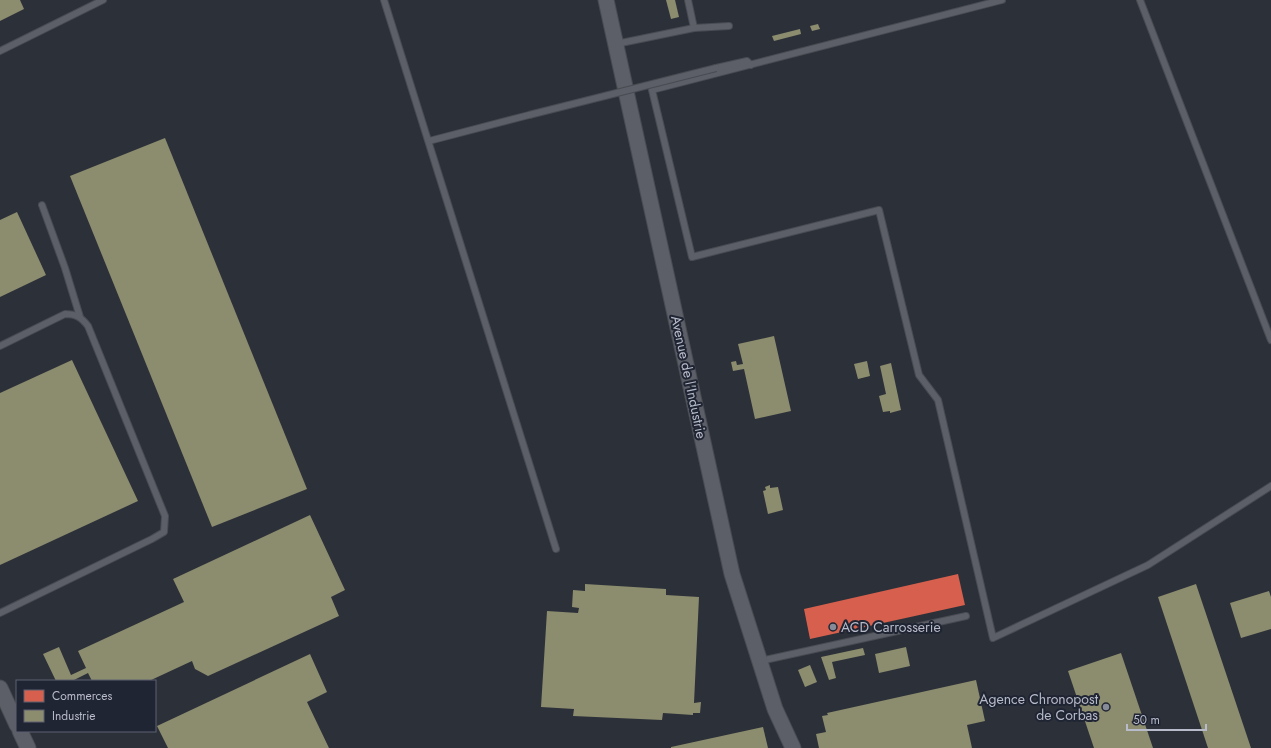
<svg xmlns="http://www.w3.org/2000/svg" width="1271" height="748" font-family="Jost,sans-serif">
  <rect width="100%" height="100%" fill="#2c3039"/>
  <polygon fill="#d6604d" points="958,574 965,605 810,639 804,609"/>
  <g fill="#8c8c6e">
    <polygon points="0,0 20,0 24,9 0,21"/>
    <polygon points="666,0 675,0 679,17 671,19"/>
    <polygon points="818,24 820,29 812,31 810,26"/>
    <polygon points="800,29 801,34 774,41 772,36"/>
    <polygon points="165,138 307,489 212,527 70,176"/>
    <polygon points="17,212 46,275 0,297 0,220"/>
    <polygon points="774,336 791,411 755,419 744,369 733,371 731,362 736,361 737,365 743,364 738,344"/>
    <polygon points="72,360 138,501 0,565 0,393"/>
    <polygon points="867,361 870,376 858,379 854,364"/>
    <polygon points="891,363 901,410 890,413 890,411 883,412 879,396 886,394 880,366"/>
    <polygon points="770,485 770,488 778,487 783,510 768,514 763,491 766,490 765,487"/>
    <polygon points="310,515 345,590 331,597 339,616 208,676 195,669 192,661 149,681 92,681 88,673 74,680 74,681 56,681 43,654 59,647 71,675 86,668 78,651 184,602 173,579"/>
    <polygon points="585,584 666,589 666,595 699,597 694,703 701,702 700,713 693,713 693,715 663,713 662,720 573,716 574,709 541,707 547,611 578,613 579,608 572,607 573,590 585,591"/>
    <polygon points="1196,584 1251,748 1208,748 1158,597"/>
    <polygon points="1269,591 1271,597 1271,629 1241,638 1230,603"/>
    <polygon points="906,647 910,666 879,673 875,654"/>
    <polygon points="863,648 865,655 832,662 836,678 829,680 821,657"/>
    <polygon points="1121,653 1153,748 1094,748 1068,671"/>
    <polygon points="310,654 327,692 307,702 329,748 168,748 157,726"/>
    <polygon points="810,665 817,682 805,687 798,670"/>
    <polygon points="976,680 985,721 967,725 972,748 819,748 816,734 826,732 822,716 828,715 827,713"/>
    <polygon points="763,727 768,748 671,748 671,747"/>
  </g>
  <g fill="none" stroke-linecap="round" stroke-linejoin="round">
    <defs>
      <g id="service">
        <polyline points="384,0 556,549"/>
        <polyline points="688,0 694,28"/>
        <polyline points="1002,0 652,90 692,257 879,210 919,375 938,400 993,638 1148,565 1271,486"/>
        <polyline points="1140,0 1271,340"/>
        <polyline points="616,44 694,28 729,26"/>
        <polyline points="0,51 103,0"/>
        <polyline points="716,68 747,61 751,65"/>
        <polyline points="429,141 529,115"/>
        <polyline points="42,205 65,268 80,317"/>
        <path d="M0,346L65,314C76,314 81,317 88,326L165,516L164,532L152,539L0,613"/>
        <polyline points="760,661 966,616"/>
      </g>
      <g id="tertiary">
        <polyline points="606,0 732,574 775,709 793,748"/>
        <polyline points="0,688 17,725"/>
        <polyline points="20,731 28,748"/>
      </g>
    </defs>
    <use href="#service" stroke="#484b52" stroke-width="8"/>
    <use href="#tertiary" stroke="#484b52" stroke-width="17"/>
    <use href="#service" stroke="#5c5f67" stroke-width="6"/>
    <use href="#tertiary" stroke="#5c5f67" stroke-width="15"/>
    <defs>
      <polyline id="service-bridge" points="529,115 716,68"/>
    </defs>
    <use href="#service-bridge" stroke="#484b52" stroke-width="8" stroke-linecap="butt"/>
    <use href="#service-bridge" stroke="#5c5f67" stroke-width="6"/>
  </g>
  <g fill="#878a97" stroke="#202534" stroke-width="1.5">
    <circle cx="833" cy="627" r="4"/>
    <circle cx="1106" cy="707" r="4"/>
  </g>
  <g text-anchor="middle" stroke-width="4" stroke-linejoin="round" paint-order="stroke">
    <g font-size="14" fill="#b8bbc9" stroke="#202534">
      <text transform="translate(689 377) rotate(78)" y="5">Avenue de l'Industrie</text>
    </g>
    <g font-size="14" fill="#b8bbc9" stroke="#202534" text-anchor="start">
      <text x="841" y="632">ACD Carrosserie</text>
      <text x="1098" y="704" text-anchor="end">Agence Chronopost<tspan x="1098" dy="16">de Corbas</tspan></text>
    </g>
  </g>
  <rect x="16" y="680" width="140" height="52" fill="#202534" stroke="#5d6170"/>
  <rect x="24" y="690" width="20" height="12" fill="#d6604d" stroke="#5d6170"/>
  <text x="52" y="700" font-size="12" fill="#b8bbc9">Commerces</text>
  <rect x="24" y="710" width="20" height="12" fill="#8c8c6e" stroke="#5d6170"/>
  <text x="52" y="720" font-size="12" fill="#b8bbc9">Industrie</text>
  <path d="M1127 724v6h79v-6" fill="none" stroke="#b8bbc9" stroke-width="2"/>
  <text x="1133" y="724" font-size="12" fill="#b8bbc9" stroke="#202534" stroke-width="3" paint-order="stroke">50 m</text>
</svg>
